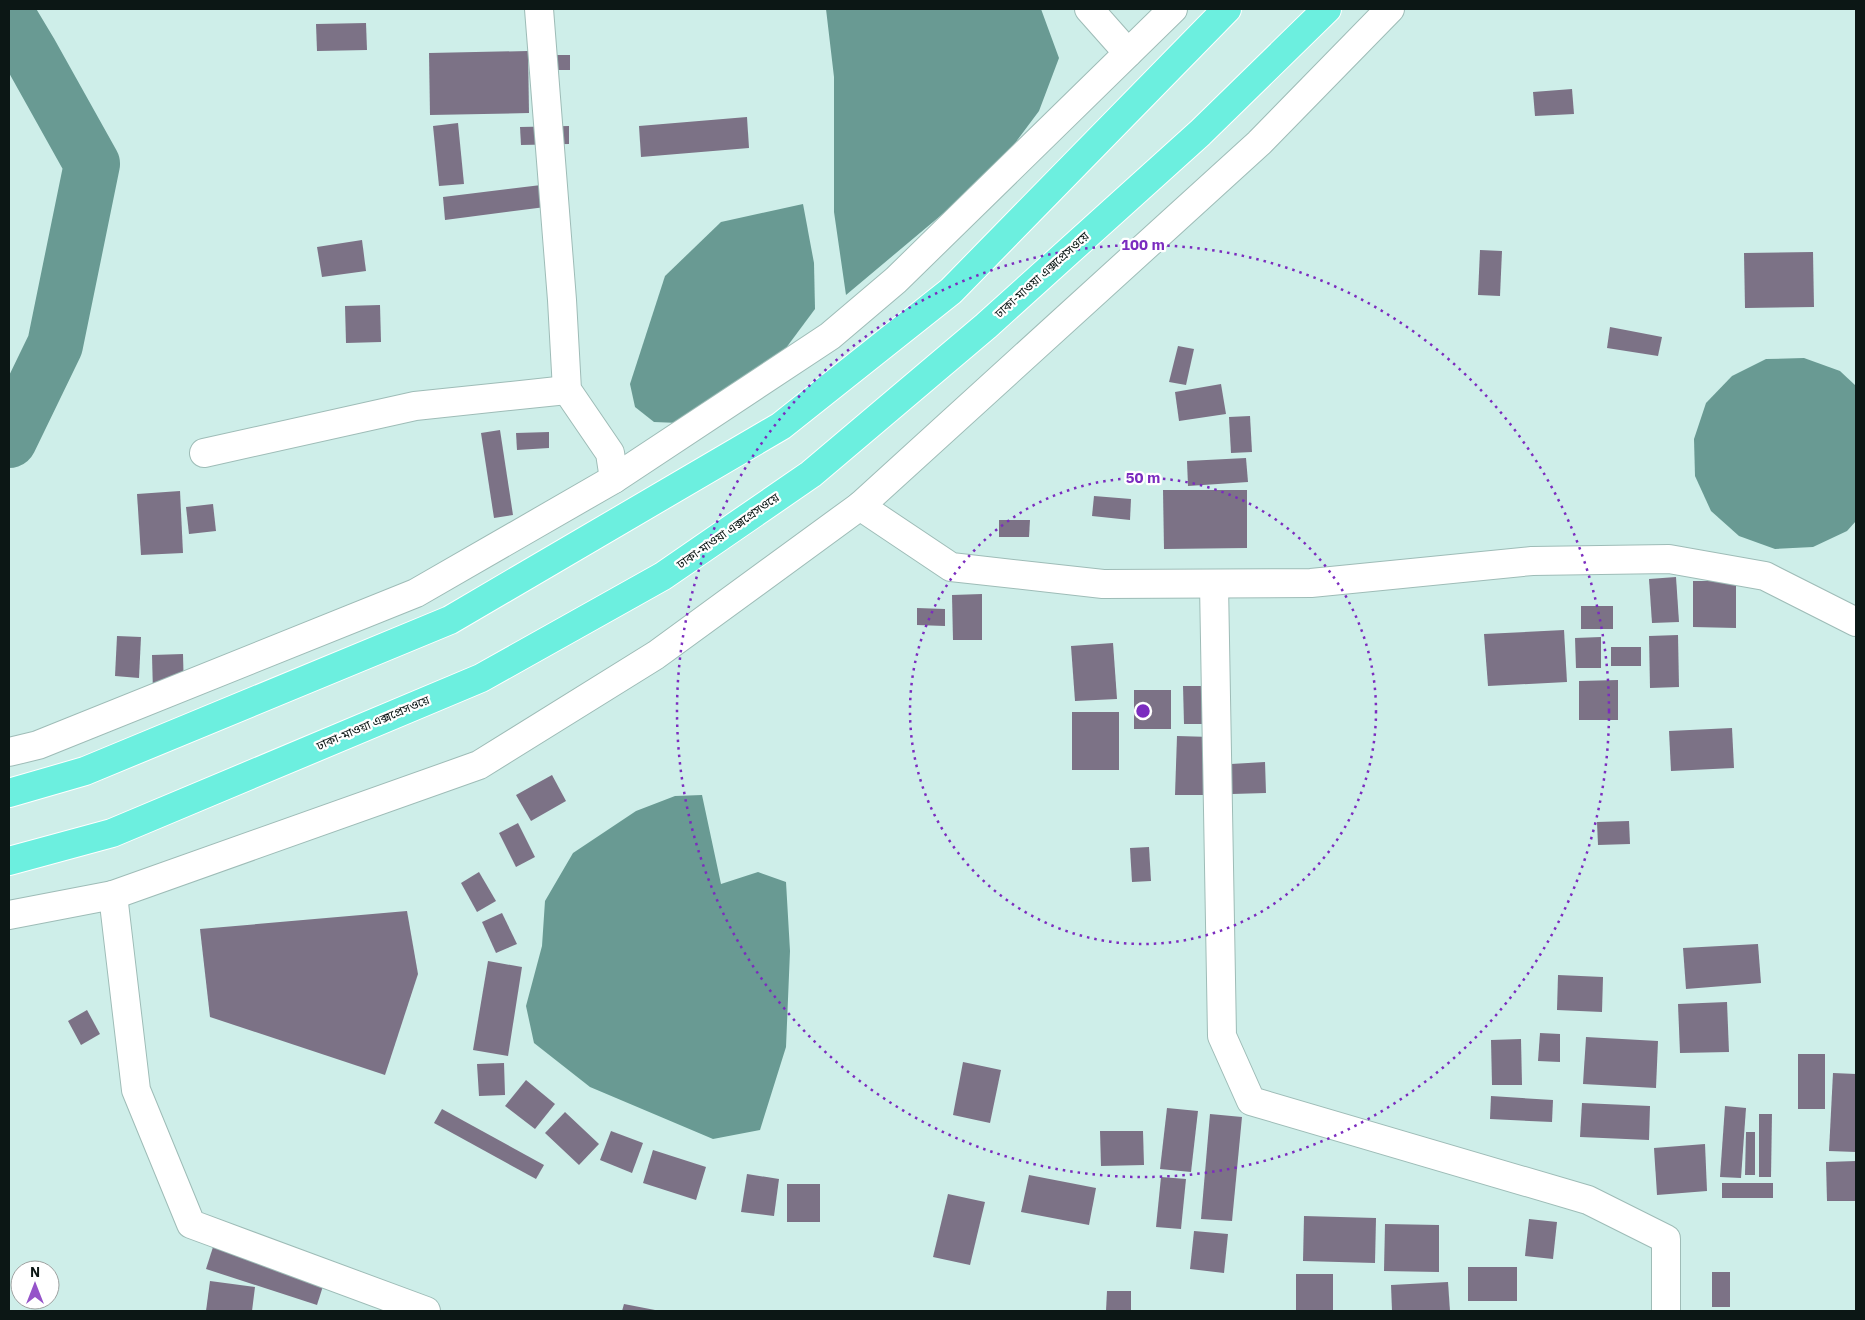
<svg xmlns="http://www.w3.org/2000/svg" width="1865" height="1320" font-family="'IBM Plex Sans','Noto Sans Bengali',sans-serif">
  <rect width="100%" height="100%" fill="#ceeee9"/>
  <g fill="#699a93">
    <polygon points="826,9 1041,9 1059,58 1039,111 995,170 846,295 834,212 834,77"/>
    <polygon points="803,204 814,263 815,309 786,348 714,401 679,423 654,422 635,407 630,384 665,276 721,222"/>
    <polygon points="1804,358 1840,371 1856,386 1856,521 1847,531 1813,547 1775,549 1739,536 1711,511 1695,476 1694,439 1706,403 1732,376 1766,359"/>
    <polygon points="702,795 721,884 758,872 786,882 790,951 786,1047 760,1130 713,1139 590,1087 534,1043 526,1006 542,946 545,901 573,853 636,811 675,796"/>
  </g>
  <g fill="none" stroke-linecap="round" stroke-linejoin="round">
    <polyline stroke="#699a93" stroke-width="56" points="9,18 30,53 92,164 55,345 9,440"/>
  </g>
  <g fill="#7c7286">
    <polygon points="366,23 367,50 317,51 316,24"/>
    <polygon points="528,51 529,113 430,115 429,53"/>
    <rect x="542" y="55" width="28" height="15"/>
    <polygon points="1572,89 1574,114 1535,116 1533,92"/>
    <polygon points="747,117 749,148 641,157 639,126"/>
    <polygon points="458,123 464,184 439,186 433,126"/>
    <polygon points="569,126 569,144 521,145 520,127"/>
    <polygon points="566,182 569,204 445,220 443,197"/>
    <polygon points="362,240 366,271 322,277 317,247"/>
    <polygon points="1480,250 1502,251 1500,296 1478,295"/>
    <polygon points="1813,252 1814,307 1745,308 1744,253"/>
    <polygon points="380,305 381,342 346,343 345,306"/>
    <polygon points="1610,327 1662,337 1658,356 1607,348"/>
    <polygon points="1178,346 1194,349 1186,385 1169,382"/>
    <polygon points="1221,384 1226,414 1179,421 1175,392"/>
    <polygon points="1250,416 1252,452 1231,453 1229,417"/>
    <polygon points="500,430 513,515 494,518 481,433"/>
    <polygon points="549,432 549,448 517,450 516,433"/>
    <polygon points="1246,458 1248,482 1188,486 1187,461"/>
    <polygon points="1163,490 1247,490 1247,548 1164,549"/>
    <polygon points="180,491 183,553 141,555 137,494"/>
    <polygon points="1094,496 1131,499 1130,520 1092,516"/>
    <polygon points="213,504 216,531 189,534 186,507"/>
    <polygon points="999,520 1030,520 1029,537 999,537"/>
    <polygon points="1676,577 1679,622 1652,623 1649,579"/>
    <polygon points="1693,581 1736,581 1736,628 1693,627"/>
    <polygon points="982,594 982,640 953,640 952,595"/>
    <rect x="1581" y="606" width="32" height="23"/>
    <polygon points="917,608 945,609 945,626 917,625"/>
    <polygon points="1564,630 1567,682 1488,686 1484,634"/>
    <polygon points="1678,635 1679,687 1650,688 1649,636"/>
    <polygon points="117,636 141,637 139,678 115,676"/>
    <polygon points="1601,637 1601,668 1576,668 1575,638"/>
    <polygon points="1113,643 1117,699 1075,701 1071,646"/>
    <rect x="1611" y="647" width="30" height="19"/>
    <polygon points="183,654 184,693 153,693 152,655"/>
    <polygon points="1618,680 1618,720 1579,720 1579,681"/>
    <polygon points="1183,686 1208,686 1209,724 1184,724"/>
    <rect x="1134" y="690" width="37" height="39"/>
    <rect x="1072" y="712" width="47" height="58"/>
    <polygon points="1732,728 1734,768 1671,771 1669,731"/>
    <polygon points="1177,736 1211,737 1209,795 1175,795"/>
    <polygon points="1265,762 1266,793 1232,794 1231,764"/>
    <polygon points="552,775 566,801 531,821 516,795"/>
    <polygon points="1629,821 1630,844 1598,845 1597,822"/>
    <polygon points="518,823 535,857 516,867 499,833"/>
    <polygon points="1149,847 1151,881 1132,882 1130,848"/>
    <polygon points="479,872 496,901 477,912 461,883"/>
    <polygon points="407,911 418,974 385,1075 210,1017 200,929"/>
    <polygon points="502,913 517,944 496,953 482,922"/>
    <polygon points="1758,944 1761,983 1686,989 1683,948"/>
    <polygon points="488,961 522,967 508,1056 473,1050"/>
    <polygon points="1558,975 1603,977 1602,1012 1557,1010"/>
    <polygon points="1727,1002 1729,1052 1680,1053 1678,1004"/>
    <polygon points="87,1010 100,1034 81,1045 68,1021"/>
    <polygon points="1540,1033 1560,1034 1560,1062 1538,1061"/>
    <polygon points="1586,1037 1658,1041 1656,1088 1583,1084"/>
    <polygon points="1521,1039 1522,1085 1492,1085 1491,1040"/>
    <rect x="1798" y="1054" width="27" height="55"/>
    <polygon points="963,1062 1001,1070 990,1123 953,1115"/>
    <polygon points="504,1063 505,1095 479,1096 477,1064"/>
    <polygon points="1833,1073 1856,1074 1856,1152 1829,1151"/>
    <polygon points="526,1080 555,1104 535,1129 505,1106"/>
    <polygon points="1491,1096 1553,1100 1552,1122 1490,1119"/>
    <polygon points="1582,1103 1650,1106 1649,1140 1580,1137"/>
    <polygon points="1725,1106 1746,1108 1741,1178 1720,1177"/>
    <polygon points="1167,1108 1198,1111 1191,1172 1160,1169"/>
    <polygon points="442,1109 544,1165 536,1179 434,1123"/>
    <polygon points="565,1112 599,1144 579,1165 545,1133"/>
    <polygon points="1210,1114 1242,1117 1232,1221 1201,1219"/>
    <polygon points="1759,1114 1772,1114 1771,1177 1759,1177"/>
    <polygon points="611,1131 643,1143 632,1173 600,1160"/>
    <polygon points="1100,1131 1143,1131 1144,1165 1101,1166"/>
    <polygon points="1746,1132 1755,1132 1755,1175 1745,1175"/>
    <polygon points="1705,1144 1707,1191 1657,1195 1654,1148"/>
    <polygon points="653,1150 706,1167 696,1200 643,1183"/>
    <polygon points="1856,1161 1856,1201 1827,1201 1826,1162"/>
    <polygon points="747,1174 779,1179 774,1216 741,1212"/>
    <polygon points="1029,1175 1096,1188 1089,1225 1021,1212"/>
    <polygon points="1161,1177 1186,1179 1181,1229 1156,1227"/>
    <rect x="1722" y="1183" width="51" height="15"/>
    <rect x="787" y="1184" width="33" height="38"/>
    <polygon points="948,1194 985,1202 970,1265 933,1257"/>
    <polygon points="1304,1216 1376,1218 1375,1263 1303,1261"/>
    <polygon points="1529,1219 1557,1222 1553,1259 1525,1256"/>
    <polygon points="1385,1224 1439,1225 1439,1272 1384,1271"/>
    <polygon points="1194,1231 1228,1234 1224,1273 1190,1269"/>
    <polygon points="213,1247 324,1283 317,1305 206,1269"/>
    <rect x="1468" y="1267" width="49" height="34"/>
    <rect x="1712" y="1272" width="18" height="35"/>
    <rect x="1296" y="1274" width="37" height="37"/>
    <polygon points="210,1281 255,1287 252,1311 206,1311"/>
    <polygon points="1448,1282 1450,1311 1392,1311 1391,1285"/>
    <polygon points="1107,1291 1131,1291 1131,1311 1106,1311"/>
    <polygon points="624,1304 655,1310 655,1311 622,1311"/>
  </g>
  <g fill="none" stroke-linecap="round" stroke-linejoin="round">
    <defs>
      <g id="street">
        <polyline points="539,9 562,300 567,390 610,453 614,479"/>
        <polyline points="1089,9 1128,53"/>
        <polyline points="204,453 415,406 567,390"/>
        <polyline points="860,506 951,567 1103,584 1311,583 1532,561 1669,559 1765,576 1856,622"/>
        <polyline points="1214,584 1222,1036 1251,1101 1588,1200 1666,1239 1666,1311"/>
        <polyline points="113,895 136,1090 191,1224 426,1311"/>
      </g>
      <g id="secondary">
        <polyline points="9,752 38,745 416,593 614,479 830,336 896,280 1173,9"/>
        <polyline points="9,915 113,895 479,765 656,655 860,506 1259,143 1390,9"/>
      </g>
      <g id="highway">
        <polyline points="9,793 85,771 450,620 781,426 951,291 1227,9"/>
        <polyline points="9,861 112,833 481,678 663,576 811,474 986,326 1200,133 1327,9"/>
      </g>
    </defs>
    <use href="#street" stroke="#9ebcb7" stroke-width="30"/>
    <use href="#secondary" stroke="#9ebcb7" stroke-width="30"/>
    <use href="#highway" stroke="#fff" stroke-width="30"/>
    <use href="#street" stroke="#fff" stroke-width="28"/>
    <use href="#secondary" stroke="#fff" stroke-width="28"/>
    <use href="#highway" stroke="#6cefdf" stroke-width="28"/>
  </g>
  <g fill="none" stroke="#7b2cbf" stroke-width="2.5" stroke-dasharray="2.5 5">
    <circle cx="1143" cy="711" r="233"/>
    <circle cx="1143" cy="711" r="466"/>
  </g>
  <g text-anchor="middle" stroke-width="4.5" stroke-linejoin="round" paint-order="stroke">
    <g font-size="12" fill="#0c1715" stroke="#fff">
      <text transform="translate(1042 275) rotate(-42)" y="4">ঢাকা-মাওয়া এক্সপ্রেসওয়ে</text>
      <text transform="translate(728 531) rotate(-35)" y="4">ঢাকা-মাওয়া এক্সপ্রেসওয়ে</text>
      <text transform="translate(373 723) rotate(-23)" y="4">ঢাকা-মাওয়া এক্সপ্রেসওয়ে</text>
    </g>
  </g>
  <circle cx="1143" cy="711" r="8" fill="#7b2cbf" stroke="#fff" stroke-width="2.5"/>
  <g font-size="15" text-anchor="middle" font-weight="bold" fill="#7b2cbf" stroke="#fff" stroke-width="4.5" stroke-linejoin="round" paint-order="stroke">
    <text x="1143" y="250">100 m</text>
    <text x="1143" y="483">50 m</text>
  </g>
  <rect width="1865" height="1320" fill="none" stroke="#0c1715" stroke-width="20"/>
  <g transform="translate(35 1285)"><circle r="24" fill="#ffffff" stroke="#9ea2a1"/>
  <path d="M0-4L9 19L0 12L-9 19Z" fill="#9553c9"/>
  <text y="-8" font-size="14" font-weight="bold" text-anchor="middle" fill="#0c1715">N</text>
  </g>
</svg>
